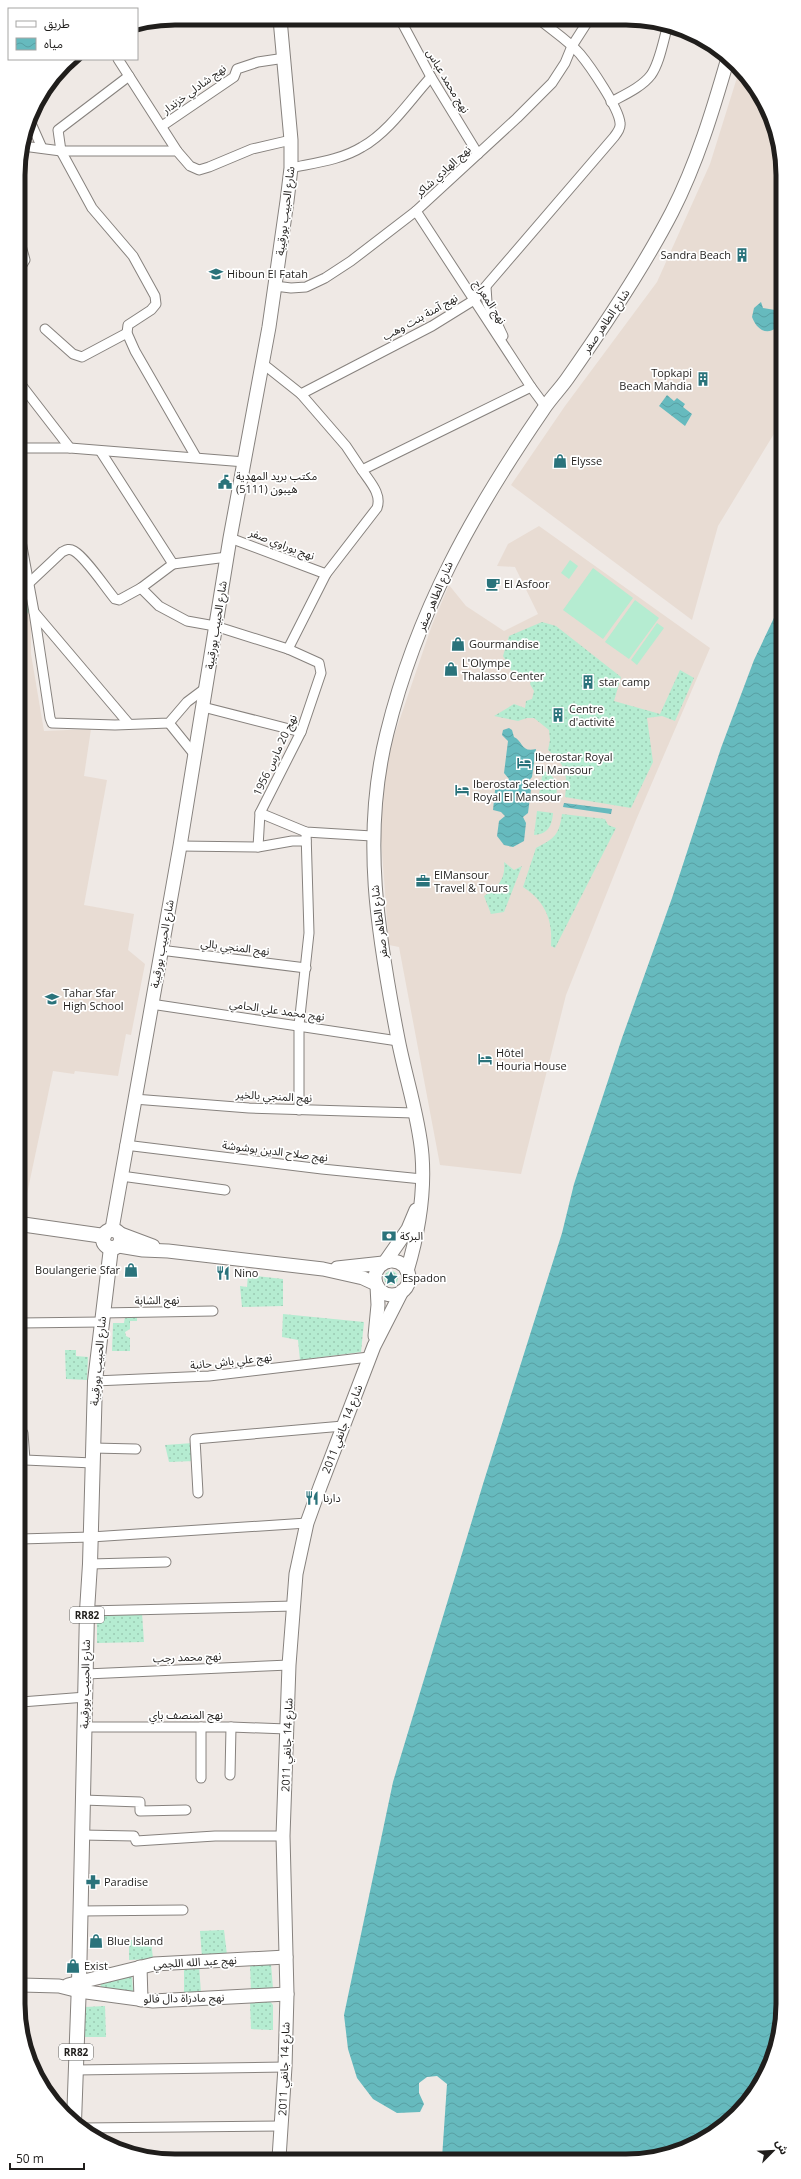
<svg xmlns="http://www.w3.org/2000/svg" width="801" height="2179" font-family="'Open Sans','Noto Sans Arabic',sans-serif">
  <defs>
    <pattern id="grass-dots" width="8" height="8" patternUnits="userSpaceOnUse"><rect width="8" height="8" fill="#b5ecd1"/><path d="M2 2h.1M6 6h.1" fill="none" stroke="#9bcab3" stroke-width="1.8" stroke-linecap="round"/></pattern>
    <pattern id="water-waves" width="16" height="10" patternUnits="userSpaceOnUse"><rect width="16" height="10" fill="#66babe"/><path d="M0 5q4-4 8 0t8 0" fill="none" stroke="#589fa3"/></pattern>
  </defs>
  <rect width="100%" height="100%" fill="#efe9e5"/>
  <g fill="#e8dcd3">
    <polygon points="740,68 762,97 780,144 780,424 718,526 692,620 511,485 565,406 657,282 710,164"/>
    <polygon points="539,526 710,648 636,820 566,995 521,1174 440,1165 399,947 389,945 381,839 383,785 392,742 432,625 449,585 466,606 504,631 538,614 515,567 497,566 508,544"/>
    <polygon points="19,553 31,612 31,654 44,731 91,729 84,776 107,780 84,905 134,914 128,950 145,964 131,1035 126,1034 118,1076 75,1071 74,1074 53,1071 24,1208 20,1208"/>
  </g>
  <g fill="url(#grass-dots)">
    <path d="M542,622L556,626L621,677L614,701L660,714L680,670L694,678L675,721L662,716L647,718L653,762L631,808L565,797C568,773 566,766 548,750L550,740L549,730L534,718H527L518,721L494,716L514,704L525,708L526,701L532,699L534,691L530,684L531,681L514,675L503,656L509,636Z"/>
    <path d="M543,771C556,775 558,785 556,797L539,794Z"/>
    <path d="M537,811L553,813C552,826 548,834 534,835Z"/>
    <path d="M562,814L605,819L608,825L616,828L555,948L551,946C553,920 545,901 523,887L536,848C555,838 559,835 562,814Z"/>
    <path d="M504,862L514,870L522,866L504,912L491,914L484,896C498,887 506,879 504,862Z"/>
    <circle cx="391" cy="1278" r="7"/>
    <polygon points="248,1275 283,1279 283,1306 242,1307 240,1286 247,1287"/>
    <polygon points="283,1314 364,1322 361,1352 300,1360 298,1340 282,1337"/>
    <polygon points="137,1316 137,1321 130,1321 130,1329 125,1332 126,1336 130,1338 130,1351 112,1351 113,1323 124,1323 125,1317"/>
    <polygon points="65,1350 76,1350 76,1356 88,1357 87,1380 66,1379"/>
    <polygon points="193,1443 194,1461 169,1462 165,1445"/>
    <polygon points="142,1613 144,1642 97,1643 97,1618 99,1615"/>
    <polygon points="224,1930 227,1955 202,1957 200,1931"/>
    <polygon points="129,1940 151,1940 153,1959 129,1960"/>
    <polygon points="250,1963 271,1964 273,1989 251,1991"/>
    <polygon points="199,1965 201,1993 184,1994 184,1966"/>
    <polygon points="129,1975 132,1977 133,1991 128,1992 100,1988 101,1984"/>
    <polygon points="269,2000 273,2005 273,2030 251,2029 250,2001"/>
    <polygon points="105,2006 106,2037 84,2037 85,2007"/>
  </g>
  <g fill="#b5ecd1">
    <polygon points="19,553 31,612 19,615"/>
    <polygon points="570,560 578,566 569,579 561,573"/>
    <polygon points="593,568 633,598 603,639 563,610"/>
    <polygon points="635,600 659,618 629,659 605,642"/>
    <polygon points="657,623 664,628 637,665 631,660"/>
  </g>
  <g fill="url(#water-waves)">
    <path d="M761,302L763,308L775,310L779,320L777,327C766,337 756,328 752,317L754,308Z"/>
    <polygon points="667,395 674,401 677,398 685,404 683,407 692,414 685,426 659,406"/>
    <polygon points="781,603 783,2014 771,2064 744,2107 705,2140 657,2158 442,2158 447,2084 437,2076 427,2077 419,2083 419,2093 424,2104 420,2112 397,2113 373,2099 357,2078 348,2049 344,2015 393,1782 483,1484 562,1233 574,1184 622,1038 672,898 721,748 754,660"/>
    <path d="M509,728L512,730L514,737C523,741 521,753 536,749L532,777L527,783L531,789L528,813L523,817L526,823L524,841L513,847L504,845L497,836L499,821L505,816L501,812L493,810L496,781L506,782L509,779L504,773L508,741L502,735L503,730Z"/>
    <polygon points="564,803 612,809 611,814 563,807"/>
  </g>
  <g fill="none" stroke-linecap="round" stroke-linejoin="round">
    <defs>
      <g id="street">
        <polyline points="400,19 431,77 478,154"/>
        <polyline points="118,59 177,151"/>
        <polyline points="129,76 58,130 61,151 92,208 133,256 155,296 156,304 151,310 128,325 127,333 135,351 196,457"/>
        <path d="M611,102C624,95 642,87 651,75C660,62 663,41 668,25"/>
        <polyline points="30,121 42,148"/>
        <polyline points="162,126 234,77 237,69 258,62 285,58"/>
        <polyline points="23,146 61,151 177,151 190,166 199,170 209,167 252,149 291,140"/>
        <path d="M291,168C314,163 341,160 362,147C389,132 410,100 431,77"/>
        <polyline points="416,211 531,387 545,406"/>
        <polyline points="18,235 25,260 19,270"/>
        <polyline points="275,286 291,288 306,287 325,278 351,261 416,211 517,118 552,83 565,63 572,46 588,21"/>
        <polyline points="486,287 487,302 503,336"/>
        <polyline points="45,329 73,354 82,357 127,333"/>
        <path d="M262,363L301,394L432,326L474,300L614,137C617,133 621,128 620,123C619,108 590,66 580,54C569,41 553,31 540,20"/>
        <polyline points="19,382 70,448"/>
        <polyline points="301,394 346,446 362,470 531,387"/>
        <polyline points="19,448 70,448 245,462"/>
        <polyline points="19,530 34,612 50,718 52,723 115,725 169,723 187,702 207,687"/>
        <polyline points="230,538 326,574"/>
        <polyline points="173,564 227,557"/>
        <path d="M28,584L62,552C66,550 69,548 74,551C86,558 105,587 115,599L119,600L141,588L173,564L101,452"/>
        <polyline points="141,588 159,606 187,621 215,626 288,649 319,663 321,673 301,732 260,813 258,847"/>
        <polyline points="34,612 129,724"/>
        <path d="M288,649L326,574L377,508C382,494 370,482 362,470"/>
        <polyline points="203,707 301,732"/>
        <polyline points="169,723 194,754"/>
        <polyline points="260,813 306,832 372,836"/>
        <polyline points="180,846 258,847 292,841 306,841"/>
        <polyline points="160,950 306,968"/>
        <polyline points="151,1004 398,1041"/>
        <polyline points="134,1099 249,1108 414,1113"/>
        <polyline points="299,1110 299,1025 309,933 306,832"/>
        <polyline points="125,1145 322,1169 422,1179"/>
        <polyline points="121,1176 225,1190"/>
        <polyline points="102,1313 213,1311"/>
        <polyline points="20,1323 101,1322"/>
        <polyline points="95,1381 209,1376 369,1357"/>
        <polyline points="23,1433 25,1460 93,1463"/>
        <polyline points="93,1448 136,1449"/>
        <polyline points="198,1493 195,1439 343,1426"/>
        <polyline points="20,1539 91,1537 307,1523"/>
        <polyline points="90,1564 166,1562"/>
        <polyline points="87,1611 294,1606"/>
        <polyline points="86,1674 289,1665"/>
        <polyline points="21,1702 86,1697"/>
        <polyline points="85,1727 231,1727 287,1729"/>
        <polyline points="201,1727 201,1778"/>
        <polyline points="230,1775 231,1727"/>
        <polyline points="83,1800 140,1802 140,1811 186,1810"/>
        <polyline points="82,1835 134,1836 136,1841 215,1836 283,1836"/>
        <polyline points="81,1911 183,1910"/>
        <polyline points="75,2070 285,2067"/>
        <polyline points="82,2128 282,2126"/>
      </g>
      <g id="secondary">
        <polyline points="112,1229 180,846 230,538 269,327 287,201 291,168 291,140 280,19"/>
        <polyline points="121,1234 153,1246"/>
        <polyline points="119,1246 143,1250 168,1251 323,1269 363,1278 376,1284"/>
        <circle cx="392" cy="1278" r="17"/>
        <polyline points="385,1262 408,1229 416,1210"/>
        <polyline points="337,1268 383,1263"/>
        <path d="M407,1271C418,1234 425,1193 422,1155C419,1117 405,1076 398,1039C378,936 361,836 387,733C417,611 473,512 543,410C550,399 560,389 567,379C605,325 642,270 672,212C697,163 713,110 728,58"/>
        <polyline points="375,1336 378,1305 377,1286"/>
        <polyline points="140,1967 141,2000"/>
        <polyline points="21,1985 59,1986 79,1991 153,2001 287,1994"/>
        <polyline points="68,1985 154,1964 286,1957"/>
        <polyline points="279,2158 285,2067 287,1994 283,1836 289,1665 296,1574 307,1523 320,1487 374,1346 402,1291"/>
      </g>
      <g id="primary">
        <polyline points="20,1224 104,1236"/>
        <circle cx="112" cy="1239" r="9"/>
        <polyline points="74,2122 79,1983 87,1611 90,1564 95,1381 111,1248"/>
      </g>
    </defs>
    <use href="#street" stroke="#87827e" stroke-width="11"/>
    <use href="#secondary" stroke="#87827e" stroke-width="15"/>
    <use href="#primary" stroke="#87827e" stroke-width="16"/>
    <use href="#street" stroke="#fff" stroke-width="9"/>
    <use href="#secondary" stroke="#fff" stroke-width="13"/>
    <use href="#primary" stroke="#fff" stroke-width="14"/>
  </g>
  <defs>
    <symbol id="building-bare" viewBox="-9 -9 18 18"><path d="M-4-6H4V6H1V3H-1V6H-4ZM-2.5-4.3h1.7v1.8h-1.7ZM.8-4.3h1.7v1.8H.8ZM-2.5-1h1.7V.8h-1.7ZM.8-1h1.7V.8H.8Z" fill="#2a737b" stroke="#fff" stroke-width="2.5" paint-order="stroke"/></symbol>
    <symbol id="school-bare" viewBox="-9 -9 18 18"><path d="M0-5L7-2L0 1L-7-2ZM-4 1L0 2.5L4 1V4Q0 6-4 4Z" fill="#2a737b" stroke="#fff" stroke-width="2.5" paint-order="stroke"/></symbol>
    <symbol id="shop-bare" viewBox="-9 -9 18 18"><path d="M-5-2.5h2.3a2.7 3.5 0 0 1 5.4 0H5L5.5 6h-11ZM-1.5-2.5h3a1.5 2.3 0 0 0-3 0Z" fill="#2a737b" stroke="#fff" stroke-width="2.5" paint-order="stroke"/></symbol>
    <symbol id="civic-bare" viewBox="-9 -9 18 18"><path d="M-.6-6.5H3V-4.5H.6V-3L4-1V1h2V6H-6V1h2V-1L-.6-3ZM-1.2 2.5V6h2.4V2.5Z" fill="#2a737b" stroke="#fff" stroke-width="2.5" paint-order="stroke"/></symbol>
    <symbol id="cafe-bare" viewBox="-9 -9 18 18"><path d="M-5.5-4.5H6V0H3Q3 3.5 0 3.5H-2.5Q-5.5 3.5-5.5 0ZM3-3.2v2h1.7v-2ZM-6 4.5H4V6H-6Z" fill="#2a737b" stroke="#fff" stroke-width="2.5" paint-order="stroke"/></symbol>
    <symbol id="hotel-bare" viewBox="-9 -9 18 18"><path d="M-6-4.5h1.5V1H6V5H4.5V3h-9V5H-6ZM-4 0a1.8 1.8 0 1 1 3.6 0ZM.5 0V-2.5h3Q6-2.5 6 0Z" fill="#2a737b" stroke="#fff" stroke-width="2.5" paint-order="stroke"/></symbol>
    <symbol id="office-bare" viewBox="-9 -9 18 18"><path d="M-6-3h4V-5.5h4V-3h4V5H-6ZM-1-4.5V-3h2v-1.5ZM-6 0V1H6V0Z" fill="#2a737b" stroke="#fff" stroke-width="2.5" paint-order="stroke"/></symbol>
    <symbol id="bank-bare" viewBox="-9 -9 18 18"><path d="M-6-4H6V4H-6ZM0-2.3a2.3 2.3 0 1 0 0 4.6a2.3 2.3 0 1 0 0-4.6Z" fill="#2a737b" stroke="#fff" stroke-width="2.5" paint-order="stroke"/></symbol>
    <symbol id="restaurant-bare" viewBox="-9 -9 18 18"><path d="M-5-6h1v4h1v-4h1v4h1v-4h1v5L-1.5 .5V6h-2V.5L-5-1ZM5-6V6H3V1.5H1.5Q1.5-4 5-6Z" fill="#2a737b" stroke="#fff" stroke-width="2.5" paint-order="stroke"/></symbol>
    <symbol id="sight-bare" viewBox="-9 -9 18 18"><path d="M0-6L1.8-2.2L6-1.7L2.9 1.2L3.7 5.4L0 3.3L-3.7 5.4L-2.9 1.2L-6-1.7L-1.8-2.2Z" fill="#2a737b" stroke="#fff" stroke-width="2.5" paint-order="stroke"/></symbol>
    <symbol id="pharmacy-bare" viewBox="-9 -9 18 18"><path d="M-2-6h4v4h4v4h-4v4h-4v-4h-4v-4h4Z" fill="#2a737b" stroke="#fff" stroke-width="2.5" paint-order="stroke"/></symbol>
  </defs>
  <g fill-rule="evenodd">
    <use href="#building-bare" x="732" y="245" width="20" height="20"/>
    <use href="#school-bare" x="206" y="264" width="20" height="20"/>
    <use href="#building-bare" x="693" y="369" width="20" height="20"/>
    <use href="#shop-bare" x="550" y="451" width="20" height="20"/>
    <use href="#civic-bare" x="215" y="472" width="20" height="20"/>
    <use href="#cafe-bare" x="483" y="574" width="20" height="20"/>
    <use href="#shop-bare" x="448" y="634" width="20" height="20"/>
    <use href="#shop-bare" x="441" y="659" width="20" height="20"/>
    <use href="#building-bare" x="578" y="672" width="20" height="20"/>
    <use href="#building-bare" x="548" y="705" width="20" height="20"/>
    <use href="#hotel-bare" x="514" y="753" width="20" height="20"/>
    <use href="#hotel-bare" x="452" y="780" width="20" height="20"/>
    <use href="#office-bare" x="413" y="871" width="20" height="20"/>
    <use href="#school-bare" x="42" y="989" width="20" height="20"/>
    <use href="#hotel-bare" x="475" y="1049" width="20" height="20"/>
    <use href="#bank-bare" x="379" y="1226" width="20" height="20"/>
    <use href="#shop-bare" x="121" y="1260" width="20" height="20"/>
    <use href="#restaurant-bare" x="213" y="1263" width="20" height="20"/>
    <use href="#sight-bare" x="381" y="1268" width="20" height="20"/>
    <use href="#restaurant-bare" x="302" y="1488" width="20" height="20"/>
    <use href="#pharmacy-bare" x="83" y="1872" width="20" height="20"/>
    <use href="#shop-bare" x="86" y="1931" width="20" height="20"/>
    <use href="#shop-bare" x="63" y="1956" width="20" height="20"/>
  </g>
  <g text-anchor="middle" stroke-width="3.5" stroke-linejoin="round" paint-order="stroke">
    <g fill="#fff" stroke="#636260" stroke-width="1">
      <rect x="70" y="1607" width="34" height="16" rx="3"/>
      <rect x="59" y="2044" width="34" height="16" rx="3"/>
    </g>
    <g font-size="10" font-weight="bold" fill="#201e1c">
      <text x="87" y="1619">RR82</text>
      <text x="76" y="2056">RR82</text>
    </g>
    <g font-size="11" fill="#201e1c" stroke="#fff">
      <text transform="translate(448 81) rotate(59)" y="4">نهج محمد عباس</text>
      <text transform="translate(194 89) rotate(-36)" y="4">نهج شادلي خزندار</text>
      <text transform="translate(443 171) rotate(-42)" y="4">نهج الهادي شاكر</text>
      <text transform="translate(285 211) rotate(-83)" y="4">شارع الحبيب بورقيبة</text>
      <text transform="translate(490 302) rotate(57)" y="4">نهج المعراج</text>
      <text transform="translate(420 317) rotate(-29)" y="4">نهج آمنة بنت وهب</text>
      <text transform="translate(606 321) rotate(-56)" y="4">شارع الطاهر صفر</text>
      <text transform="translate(282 544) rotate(21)" y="4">نهج بوراوي صفر</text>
      <text transform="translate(435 596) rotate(-67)" y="4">شارع الطاهر صفر</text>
      <text transform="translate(216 625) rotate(-81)" y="4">شارع الحبيب بورقيبة</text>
      <text transform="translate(275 755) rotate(-65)" y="4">نهج 20 مارس 1956</text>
      <text transform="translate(379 922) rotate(-97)" y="4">شارع الطاهر صفر</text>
      <text transform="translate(162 944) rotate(-80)" y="4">شارع الحبيب بورقيبة</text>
      <text transform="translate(235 947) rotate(7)" y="4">نهج المنجي بالي</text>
      <text transform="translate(277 1010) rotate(8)" y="4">نهج محمد علي الحامي</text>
      <text transform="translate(274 1096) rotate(3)" y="4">نهج المنجي بالخير</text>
      <text transform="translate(275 1151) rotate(7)" y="4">نهج صلاح الدين بوشوشة</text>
      <text transform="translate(157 1300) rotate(-1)" y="4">نهج الشابة</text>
      <text transform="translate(98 1361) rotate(-85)" y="4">شارع الحبيب بورقيبة</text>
      <text transform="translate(231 1361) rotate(-6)" y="4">نهج علي باش حانبة</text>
      <text transform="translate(342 1429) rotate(-69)" y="4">شارع 14 جانفي 2011</text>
      <text transform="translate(187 1657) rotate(-2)" y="4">نهج محمد رجب</text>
      <text transform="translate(85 1684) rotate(-89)" y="4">شارع الحبيب بورقيبة</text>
      <text x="186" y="1719">نهج المنصف باي</text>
      <text transform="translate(287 1745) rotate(-88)" y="4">شارع 14 جانفي 2011</text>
      <text transform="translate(195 1962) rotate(-3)" y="4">نهج عبد الله اللجمي</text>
      <text transform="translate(184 1998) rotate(-1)" y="4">نهج مادزاة دال فالو</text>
      <text transform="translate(284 2069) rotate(-88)" y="4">شارع 14 جانفي 2011</text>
    </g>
    <g font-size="11" fill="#201e1c" stroke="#fff" text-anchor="start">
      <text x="731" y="259" text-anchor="end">Sandra Beach</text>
      <text x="227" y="278">Hiboun El Fatah</text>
      <text x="692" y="377" text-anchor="end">Topkapi<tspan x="692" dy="13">Beach Mahdia</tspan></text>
      <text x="571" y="465">Elysse</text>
      <text x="236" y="480">مكتب بريد المهدية<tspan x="236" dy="13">هيبون (5111)</tspan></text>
      <text x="504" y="588">El Asfoor</text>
      <text x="469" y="648">Gourmandise</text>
      <text x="462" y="667">L'Olympe<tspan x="462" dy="13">Thalasso Center</tspan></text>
      <text x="599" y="686">star camp</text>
      <text x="569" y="713">Centre<tspan x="569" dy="13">d'activité</tspan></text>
      <text x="535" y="761">Iberostar Royal<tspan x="535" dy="13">El Mansour</tspan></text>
      <text x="473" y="788">Iberostar Selection<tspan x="473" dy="13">Royal El Mansour</tspan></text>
      <text x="434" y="879">ElMansour<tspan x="434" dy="13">Travel &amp; Tours</tspan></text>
      <text x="63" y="997">Tahar Sfar<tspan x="63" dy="13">High School</tspan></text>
      <text x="496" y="1057">Hôtel<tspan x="496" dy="13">Houria House</tspan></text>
      <text x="400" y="1240">البركة</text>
      <text x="120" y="1274" text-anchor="end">Boulangerie Sfar</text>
      <text x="234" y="1277">Nino</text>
      <text x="402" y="1282">Espadon</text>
      <text x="323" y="1502">دارنا</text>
      <text x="104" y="1886">Paradise</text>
      <text x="107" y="1945">Blue Island</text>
      <text x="84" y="1970">Exist</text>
    </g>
  </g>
  <path d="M0 0H801V2179H0ZM175 25H626A150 150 0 0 1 776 175V2004A150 150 0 0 1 626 2154H175A150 150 0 0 1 25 2004V175A150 150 0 0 1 175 25Z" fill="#fff" fill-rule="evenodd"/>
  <path fill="none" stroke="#201e1c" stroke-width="5" d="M175 25H626A150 150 0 0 1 776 175V2004A150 150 0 0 1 626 2154H175A150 150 0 0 1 25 2004V175A150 150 0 0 1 175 25Z"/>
  <rect x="8" y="8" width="130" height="52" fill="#ffffff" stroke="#a6a5a4"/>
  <rect x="16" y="21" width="20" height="6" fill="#ffffff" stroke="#a6a5a4"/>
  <text x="44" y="28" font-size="12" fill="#201e1c">طريق</text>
  <rect x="16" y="38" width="20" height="12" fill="url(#water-waves)" stroke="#a6a5a4"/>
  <text x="44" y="48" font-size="12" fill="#201e1c">مياه</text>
  <g transform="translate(773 2151) rotate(66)" stroke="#ffffff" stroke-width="3" paint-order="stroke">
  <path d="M0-3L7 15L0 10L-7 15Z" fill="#201e1c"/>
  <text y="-6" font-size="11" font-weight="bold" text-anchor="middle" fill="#201e1c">ش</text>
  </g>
  <path d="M10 2163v6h74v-6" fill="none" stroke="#201e1c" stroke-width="2"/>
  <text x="16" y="2163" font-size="12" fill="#201e1c" stroke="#ffffff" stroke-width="3" paint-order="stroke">50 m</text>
</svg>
